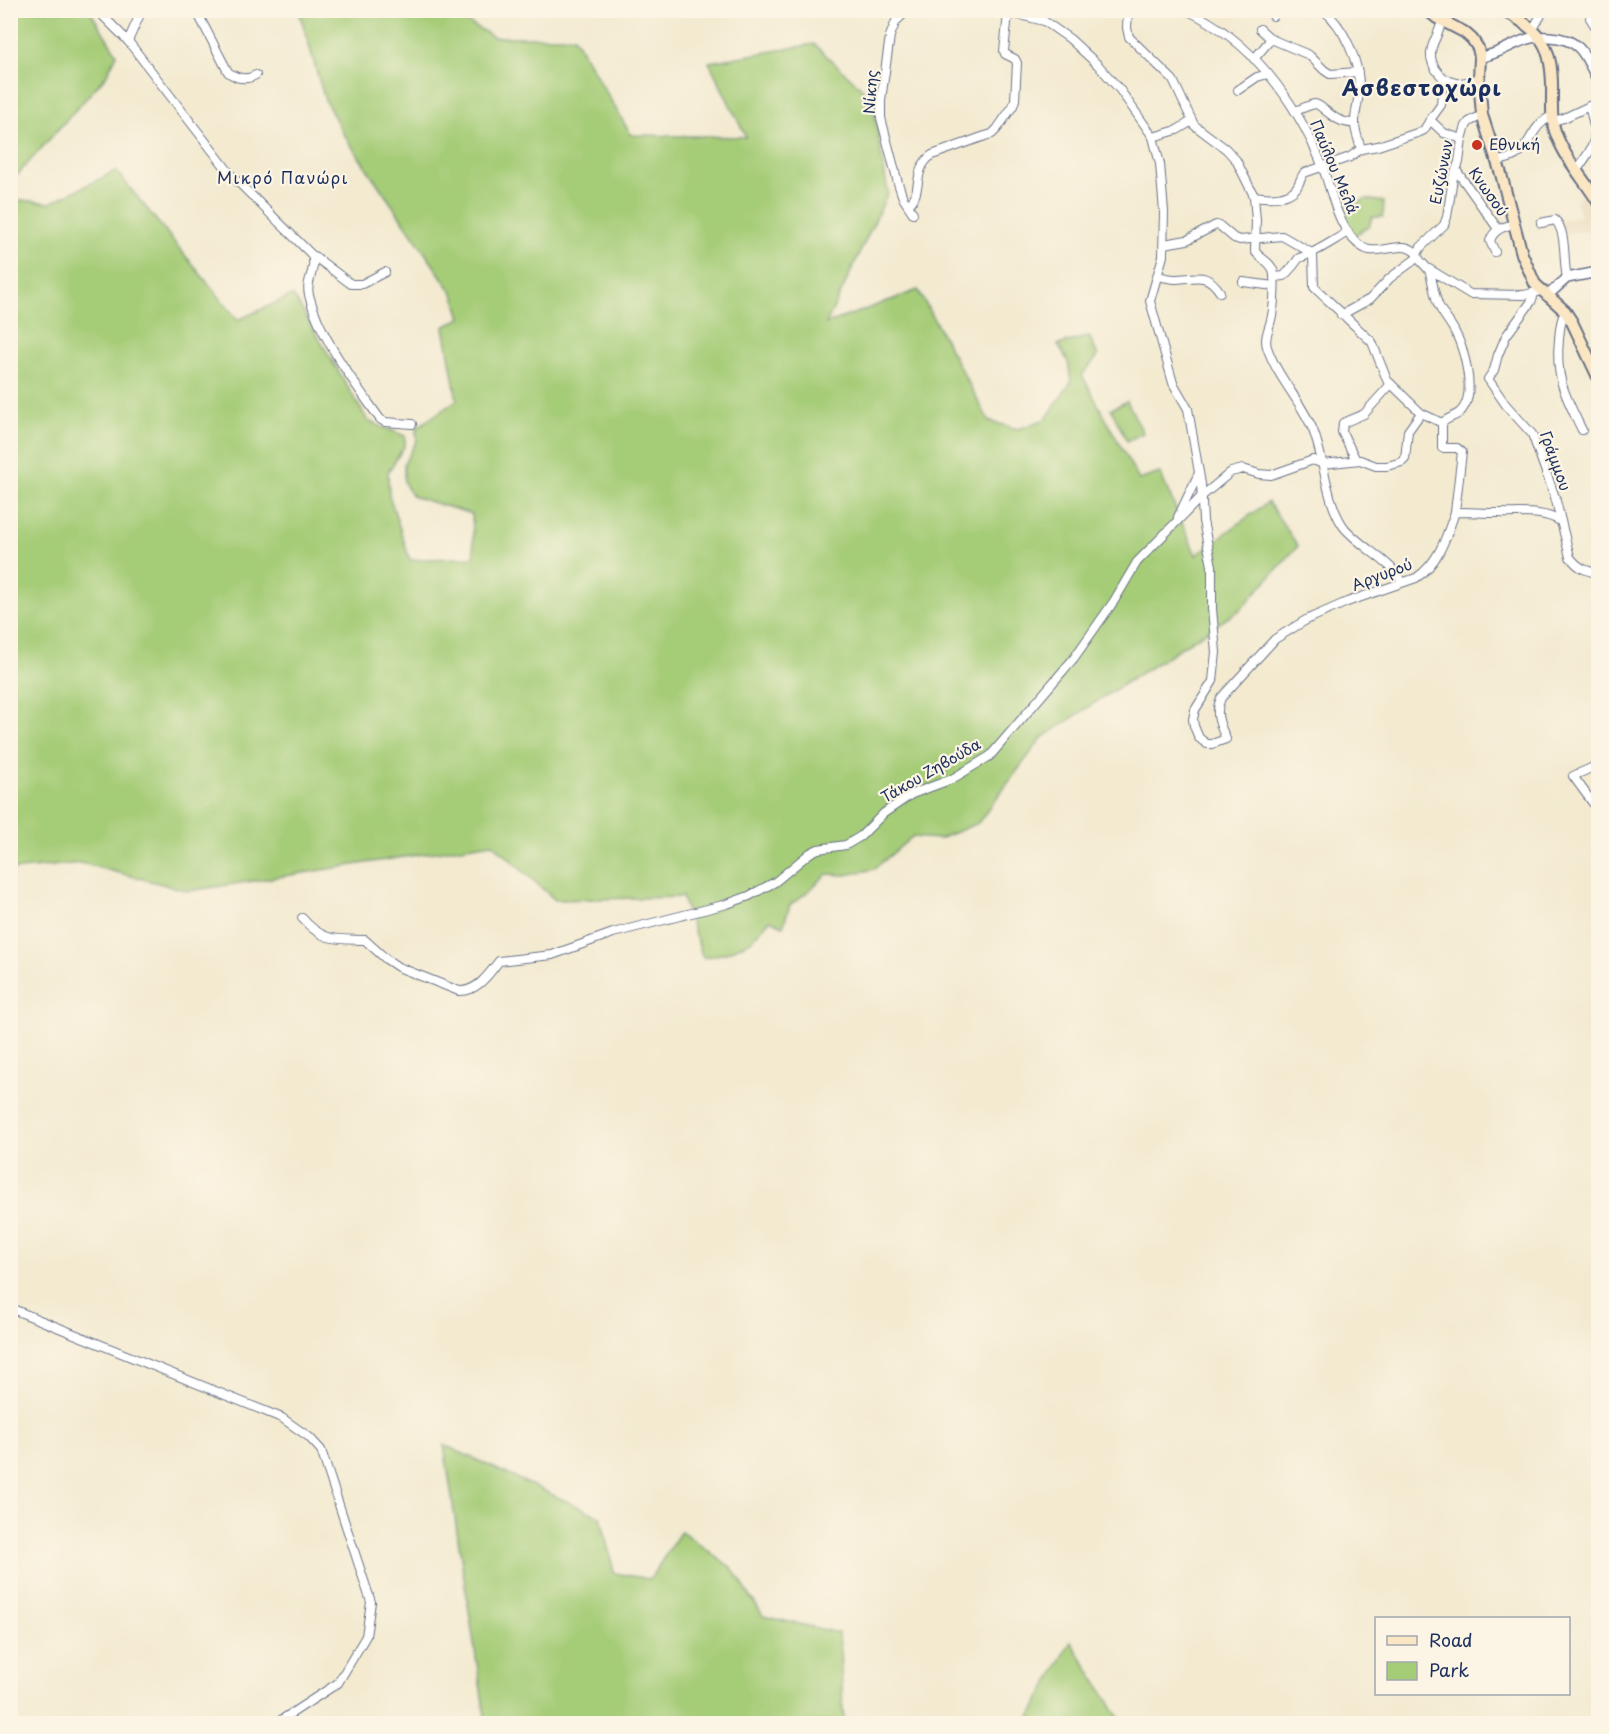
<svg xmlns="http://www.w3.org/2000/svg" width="1609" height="1734" font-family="'Playpen Sans',sans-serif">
  <rect width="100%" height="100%" fill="#fcf5e5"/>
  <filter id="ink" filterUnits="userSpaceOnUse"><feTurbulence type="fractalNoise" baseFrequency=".0167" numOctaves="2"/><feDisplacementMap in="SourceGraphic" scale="12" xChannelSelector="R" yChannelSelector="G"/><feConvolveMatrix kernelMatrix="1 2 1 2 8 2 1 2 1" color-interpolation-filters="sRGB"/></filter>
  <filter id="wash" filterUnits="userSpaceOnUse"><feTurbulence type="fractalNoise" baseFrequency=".008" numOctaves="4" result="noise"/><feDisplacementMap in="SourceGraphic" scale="24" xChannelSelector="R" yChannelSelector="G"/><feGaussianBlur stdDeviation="1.35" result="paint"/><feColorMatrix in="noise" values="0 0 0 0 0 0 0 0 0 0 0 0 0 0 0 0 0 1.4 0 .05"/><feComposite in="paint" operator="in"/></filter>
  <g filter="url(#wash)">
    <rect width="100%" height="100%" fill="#f3ead0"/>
    <polygon fill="#e9d9ba" points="1583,194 1598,217 1598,239 1595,240 1595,230 1563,233 1560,222 1580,215 1575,202"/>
    <g fill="#a5cc77" stroke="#607e6a" stroke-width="1.5">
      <polygon points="11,10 90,11 117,54 106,76 11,182"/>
      <polygon points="299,11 447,11 494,37 574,37 631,135 746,137 709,62 814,44 872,98 888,193 826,324 918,290 989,421 1018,429 1046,419 1071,382 1068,361 1058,345 1089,336 1098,356 1082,375 1139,480 1160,473 1196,555 1268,502 1298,546 1240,610 1105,696 1041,739 978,823 939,839 912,837 874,869 846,875 827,874 806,893 790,905 783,926 770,920 751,941 726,953 703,958 682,897 555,900 492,843 189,891 81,863 11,870 11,199 50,203 116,171 238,320 293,295 368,421 405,436 405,445 388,472 389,495 410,560 474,557 472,514 412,496 404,482 404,464 417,440 416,428 457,400 444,327 461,318 454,295 344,135 325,100"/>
      <polygon points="1366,199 1384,202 1383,217 1372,217 1369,227 1354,235 1340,209"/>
      <polygon points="1127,401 1143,433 1127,441 1111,409"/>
      <polygon points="444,1445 601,1517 614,1573 650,1579 681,1531 732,1568 763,1616 839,1633 844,1723 486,1723"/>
      <polygon points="1071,1641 1122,1723 1027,1723"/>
    </g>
  </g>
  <g filter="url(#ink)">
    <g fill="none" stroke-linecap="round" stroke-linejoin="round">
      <defs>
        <g id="minor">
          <path d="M97,10L128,41L232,176L312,255C317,271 305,280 309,295C320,338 354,382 380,419L385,422L412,424"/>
          <path d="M196,10L228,72C237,79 247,80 256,75"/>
          <polyline points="908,10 896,21 890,36 881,100 881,118 898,183 903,198 913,213"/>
          <path d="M999,10L1044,21L1070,39L1098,65L1120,90L1153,137L1160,164L1164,212L1163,256L1150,301L1173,383L1188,409L1201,484L1203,521L1212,566V609L1216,652L1213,681L1195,710L1193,719L1194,726L1199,738L1207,744H1212L1226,739C1220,725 1214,713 1221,698L1275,639L1306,620L1347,602L1416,578C1439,563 1447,535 1455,512C1469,512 1484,513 1499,513C1520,514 1541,510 1560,521"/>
          <path d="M1128,10L1127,28L1129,37L1173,80L1194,125L1226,149L1236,160L1254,196L1256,220L1255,251C1260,259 1270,261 1273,270C1276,281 1274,309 1271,320C1269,329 1264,337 1267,347C1277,377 1301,401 1313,430C1325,460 1325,499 1343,526C1357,545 1394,563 1402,582"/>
          <path d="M1186,10C1251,39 1296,101 1322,165C1331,189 1335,216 1351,237C1356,242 1362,249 1369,250C1386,253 1404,239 1417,254"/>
          <polyline points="1270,10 1273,16"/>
          <path d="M1323,10C1344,26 1360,63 1359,89C1359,101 1354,114 1355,126C1356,134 1359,141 1361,149"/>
          <polyline points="1590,18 1598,31"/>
          <path d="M1442,21C1440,30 1435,38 1432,47C1427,63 1440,80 1456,83C1463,84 1472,80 1479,79"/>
          <polyline points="1260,29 1271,39 1309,55 1324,70 1330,74 1358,72"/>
          <polyline points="1533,29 1544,10"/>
          <polyline points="128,41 142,10"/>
          <polyline points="1254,59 1271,39"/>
          <polyline points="1238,90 1257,77 1268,74"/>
          <path d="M1295,111C1301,109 1309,105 1315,104C1322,104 1335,125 1355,123"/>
          <polyline points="1430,120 1441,105 1443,78"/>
          <polyline points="1553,121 1564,118 1598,102"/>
          <polyline points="1153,137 1177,130 1192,121"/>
          <path d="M1497,161C1503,160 1510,159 1516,155C1532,145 1531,125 1552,116"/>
          <polyline points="1456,170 1498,229"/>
          <path d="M1577,170C1596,143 1599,140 1589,106"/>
          <path d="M1254,196C1267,198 1288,200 1297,187C1300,182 1301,177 1304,173L1350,157L1361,149L1378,146L1420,132L1424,130L1430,120L1444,133L1462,139"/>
          <path d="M908,205C924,193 911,170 932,155L985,136L992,134L997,129L1013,106L1015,100L1017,63L1015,59L1005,54L1004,51L1008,14"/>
          <path d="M1541,223L1555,220C1567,231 1563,262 1567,278"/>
          <polyline points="1164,244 1187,240 1216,225 1220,226 1234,238 1240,240 1282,236 1310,252 1313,254 1314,287 1372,342 1387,380 1421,413 1442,423"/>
          <path d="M1495,252L1490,241C1493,230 1503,227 1513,224"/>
          <polyline points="314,256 351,284 362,284 385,272"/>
          <polyline points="1429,269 1470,294 1524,295 1537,292"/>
          <path d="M1157,276C1164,277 1170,279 1177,279C1197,278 1207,272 1220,292"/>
          <path d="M1274,277L1284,276L1293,266L1299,258C1316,253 1332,241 1348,232"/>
          <polyline points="1243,282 1274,286"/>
          <path d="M1534,294L1531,302L1506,336L1498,355L1494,370L1488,379L1506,405L1532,434L1555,497L1570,557C1578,568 1586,571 1598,573"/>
          <path d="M1565,311C1560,321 1560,329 1559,339C1555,379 1565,395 1582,430"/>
          <polyline points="1341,315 1370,299 1390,278 1417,258"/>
          <polyline points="1356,460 1342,432 1343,423 1364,414 1391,384"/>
          <path d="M1455,512L1462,452L1457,448H1442V423C1449,416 1459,417 1464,407C1475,389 1464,349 1455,332C1450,322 1442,314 1438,304C1434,294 1433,283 1430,273C1427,265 1419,263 1417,254L1421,247L1444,225L1447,217L1453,178L1459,162L1462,139L1466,126L1469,122L1482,115"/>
          <polyline points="1178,517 1199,473"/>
          <polyline points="1598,765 1573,776 1598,810"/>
          <path d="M302,918C323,942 335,939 365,940L386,959L398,967L459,991C477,992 489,974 499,961L552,955L613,933L727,904L749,896L775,882L810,853L818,849L846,845L861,836L884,813L912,794L952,779L990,756L1074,658L1114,601L1137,562L1202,496L1231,472L1243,469L1259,474L1271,475L1313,460L1323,464L1360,460L1376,466H1387L1402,462L1405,459L1408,431L1421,413"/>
          <polyline points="10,1308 282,1418 309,1437 321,1450 371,1602 366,1636 338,1683 275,1724"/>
        </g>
        <g id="tertiary">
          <path d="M1480,57C1492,56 1504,49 1515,44C1527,38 1536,36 1550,37C1582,39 1585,56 1598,81"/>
          <polyline points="1547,296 1567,278 1598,272"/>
        </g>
        <g id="secondary">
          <polyline points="1427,10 1437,18 1464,32 1472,39 1478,48 1480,57 1479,79 1482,115 1501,174 1522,254 1535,284 1565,311 1572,322 1598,377"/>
          <path d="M1503,10C1544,32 1553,48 1552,95C1552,107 1551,120 1555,131C1564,158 1584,179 1598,202"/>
        </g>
      </defs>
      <use href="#minor" stroke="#677086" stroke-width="10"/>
      <use href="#tertiary" stroke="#677086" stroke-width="12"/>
      <use href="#secondary" stroke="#677086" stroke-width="14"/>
      <use href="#minor" stroke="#fff" stroke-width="8"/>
      <use href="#tertiary" stroke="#fff" stroke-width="9"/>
      <use href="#secondary" stroke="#fbe6c4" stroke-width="10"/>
    </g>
  </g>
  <circle fill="#c8321e" stroke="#fcf5e5" stroke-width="2" cx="1477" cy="145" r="6"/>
  <g text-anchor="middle" stroke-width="4.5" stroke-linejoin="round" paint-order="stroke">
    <g font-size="15" fill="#1b2f5e" stroke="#fcf5e5">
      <text transform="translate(871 92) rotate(-86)" y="5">Νίκης</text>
      <text transform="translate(1334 167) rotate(67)" y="5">Παύλου Μελά</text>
      <text transform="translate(1442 172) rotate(-79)" y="5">Ευζώνων</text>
      <text transform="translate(1488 192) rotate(55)" y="5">Κνωσού</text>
      <text transform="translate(1555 461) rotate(70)" y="5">Γράμμου</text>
      <text transform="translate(1382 575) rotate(-21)" y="5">Αργυρού</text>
      <text transform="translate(931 771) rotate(-30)" y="5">Τάκου Ζηβούδα</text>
    </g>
    <g font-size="15" fill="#1b2f5e" stroke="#fcf5e5" text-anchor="start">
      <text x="1489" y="150">Εθνική</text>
    </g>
    <g font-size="16" letter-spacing="1.5" fill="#1b2f5e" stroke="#fcf5e5">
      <text x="283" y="184">Μικρό Πανώρι</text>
    </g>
    <g font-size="21" font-weight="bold" letter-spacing="1.5" fill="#1b2f5e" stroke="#fcf5e5">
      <text x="1422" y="96">Ασβεστοχώρι</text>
    </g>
  </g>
  <rect width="1609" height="1734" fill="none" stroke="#fcf5e5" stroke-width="36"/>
  <rect x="1375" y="1617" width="195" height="78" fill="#fcf5e5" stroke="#a2a6af" stroke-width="1.5"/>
  <rect x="1387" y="1636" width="30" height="9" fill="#fbe6c4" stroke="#a2a6af" stroke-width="1.5"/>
  <text x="1429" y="1647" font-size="18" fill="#1b2f5e">Road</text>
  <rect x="1387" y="1662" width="30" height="18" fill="#a5cc77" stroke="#a2a6af" stroke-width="1.5"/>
  <text x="1429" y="1677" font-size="18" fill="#1b2f5e">Park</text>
</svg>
